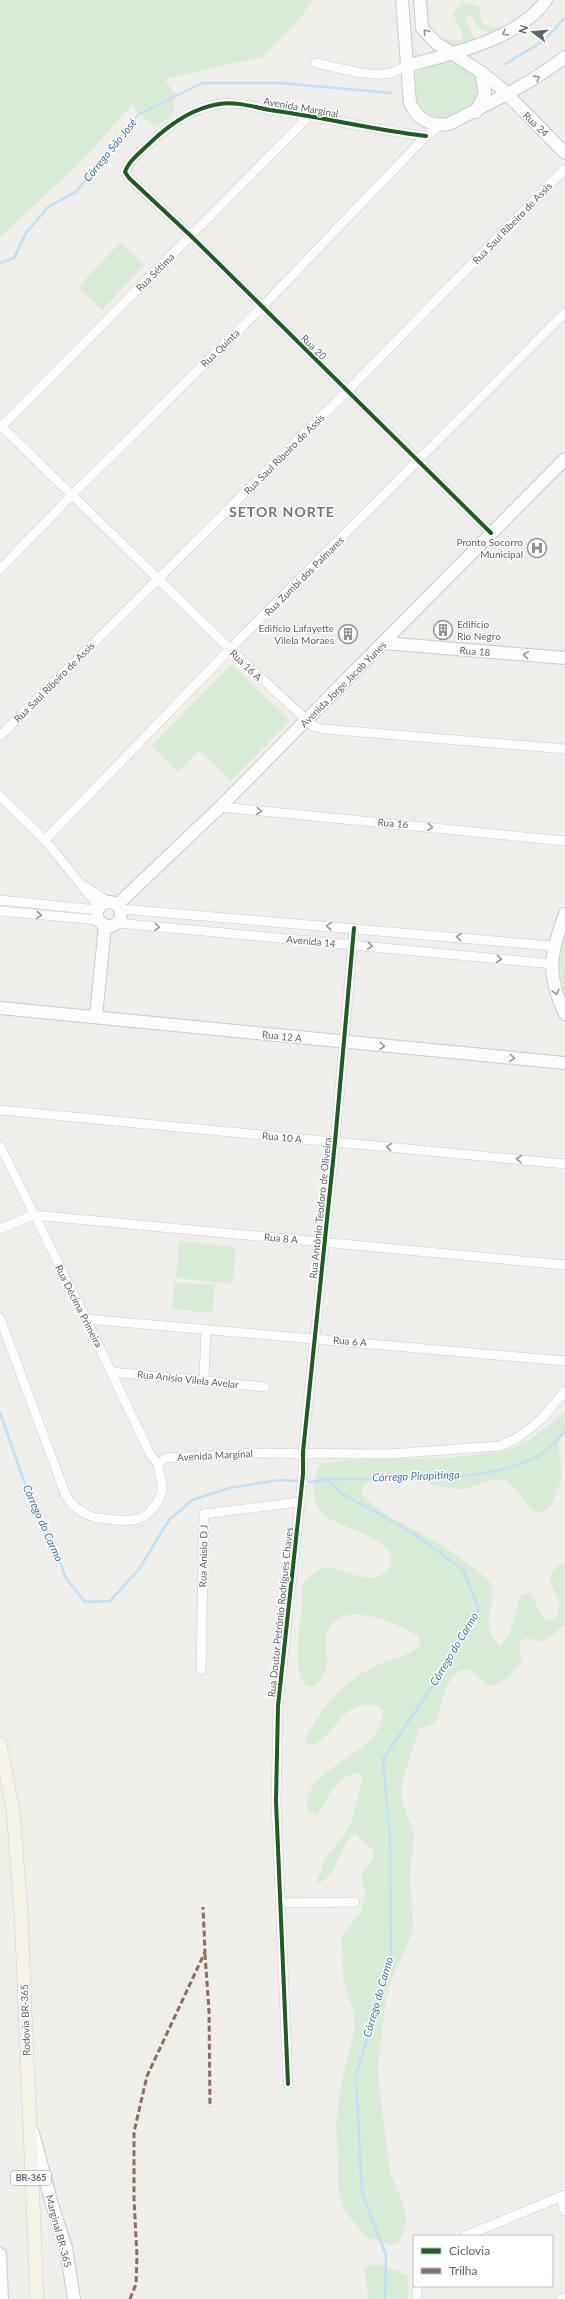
<svg xmlns="http://www.w3.org/2000/svg" width="565" height="2299" font-family="Lato,sans-serif">
  <rect width="100%" height="100%" fill="#efeeea"/>
  <g fill="#d8ebd6">
    <polygon points="0,0 312,0 299,20 262,57 164,79 176,94 173,113 157,127 139,114 132,104 83,160 0,237"/>
    <path d="M462,1L479,7L481,21L484,24L503,29C484,36 480,31 472,16L466,18C466,27 474,32 474,41L450,46L442,41L444,39L455,41L463,39C464,28 454,22 453,12L457,10Z"/>
    <path d="M447,62L469,70L483,84L477,104C467,108 454,118 443,119C418,121 404,80 420,69C427,64 439,64 447,62Z"/>
    <polygon points="121,242 144,265 102,310 78,287"/>
    <polygon points="232,664 290,721 231,781 199,750 178,772 151,746"/>
    <polygon points="565,929 565,997 559,965"/>
    <polygon points="179,1241 236,1247 233,1284 176,1278"/>
    <polygon points="174,1282 215,1285 212,1313 172,1309"/>
    <path d="M565,1411V1432C552,1444 563,1460 562,1475C561,1482 557,1489 555,1495C554,1500 552,1505 548,1508C528,1523 521,1488 508,1482C494,1474 476,1488 461,1489C424,1490 403,1462 362,1487V1495C379,1513 403,1523 424,1535C446,1547 469,1562 487,1579C505,1596 473,1622 500,1647L510,1632L520,1596L530,1592C538,1601 536,1613 547,1620L556,1618L560,1602C553,1587 542,1577 561,1564L565,1565V1625C556,1629 551,1641 541,1641C535,1641 531,1638 525,1638L519,1644L522,1660C516,1672 503,1684 490,1686C483,1682 477,1674 470,1671C448,1661 441,1709 435,1723L419,1729L404,1775L401,1792L402,1802L414,1834L410,1875L413,1930L387,1991L378,2065L380,2094L390,2171L404,2207L406,2217L403,2234L398,2243L391,2245L366,2237L345,2211L339,2193L336,2124L342,2080L355,2028L353,2009L344,1984L341,1938L362,1910L365,1893L361,1874L373,1860L374,1851L355,1833C337,1846 339,1878 316,1884L325,1859L348,1829L352,1820L363,1778L357,1772C328,1783 332,1796 317,1816L309,1813C295,1765 384,1759 383,1710L376,1705C340,1701 338,1733 311,1746L305,1740C319,1709 346,1679 377,1665C392,1658 409,1657 421,1644L418,1636C394,1622 334,1594 326,1639C325,1646 326,1651 327,1657C329,1667 322,1678 316,1686L308,1687C286,1668 307,1614 301,1587C305,1581 315,1569 324,1568C343,1565 374,1592 389,1567C406,1539 334,1528 321,1512C316,1506 314,1499 314,1492C313,1481 315,1473 321,1464C374,1454 427,1463 480,1454C491,1453 503,1452 513,1448C533,1439 549,1426 565,1411Z"/>
    <polygon points="377,2264 408,2275 409,2291 407,2299 369,2299 364,2267"/>
  </g>
  <g fill="none" stroke-linecap="round" stroke-linejoin="round">
    <g stroke="#bfe0f9" stroke-width="2.5">
      <polyline points="505,64 545,40 565,17"/>
      <polyline points="0,263 14,258 26,233 48,207 76,192 139,114 202,83 280,83 391,93"/>
      <path d="M0,1413L35,1512L55,1544L65,1577L85,1602L110,1601L139,1569L169,1520L192,1500L230,1488L279,1480L313,1482L326,1479C392,1477 474,1486 535,1458C546,1453 556,1440 565,1432"/>
      <polyline points="326,1479 343,1494 413,1533 463,1570 479,1609 434,1684 383,1759 390,1839 391,1960 356,2075 362,2193 386,2255 385,2299"/>
    </g>
    <defs>
      <g id="street">
        <path d="M316,63C336,67 372,78 391,73C397,71 403,67 409,65"/>
        <path d="M426,136C374,130 322,117 270,110C254,107 235,101 219,104C193,108 169,125 151,142C142,151 129,160 125,172L129,178L191,236L491,533"/>
        <polyline points="0,425 230,649 313,726 324,729 565,749"/>
        <polyline points="0,428 310,115"/>
        <polyline points="0,569 73,494 262,307 426,136 439,126"/>
        <polyline points="0,736 347,391 565,169"/>
        <polyline points="0,796 45,840 99,907"/>
        <polyline points="220,807 565,841"/>
        <polyline points="45,840 230,649 565,313"/>
        <polyline points="86,887 107,901"/>
        <polyline points="0,900 97,910"/>
        <polyline points="121,909 553,946"/>
        <polyline points="0,911 98,920"/>
        <polyline points="118,923 552,964"/>
        <polyline points="0,1110 565,1164"/>
        <polyline points="0,1146 86,1319 150,1454 159,1465"/>
        <polyline points="0,1229 33,1215 565,1265"/>
        <path d="M0,1318L66,1496C73,1507 85,1516 98,1518C118,1520 141,1526 154,1507C158,1502 162,1495 162,1488C163,1477 152,1465 166,1458L255,1453L388,1454L499,1446C527,1437 547,1414 565,1391"/>
        <polyline points="86,1319 565,1361"/>
        <polyline points="112,1372 265,1387"/>
        <polyline points="204,1380 206,1329"/>
        <polyline points="201,1670 204,1514 299,1502"/>
        <polyline points="280,1903 355,1902"/>
        <polyline points="288,2084 276,1801 278,1706 303,1474 303,1452 335,1142 354,928"/>
        <polyline points="560,2197 565,2211"/>
        <polyline points="465,2236 565,2195"/>
        <polyline points="417,2286 417,2299"/>
        <polyline points="562,2299 565,2298"/>
      </g>
      <g id="secondary">
        <path d="M402,0L410,103C417,119 431,127 449,124C489,103 529,85 565,57"/>
        <polyline points="420,0 422,28 436,43 481,72 501,88 565,153"/>
        <path d="M409,65C452,54 519,39 546,0"/>
        <polyline points="476,112 485,93 481,72"/>
        <polyline points="384,643 565,658"/>
        <circle cx="109" cy="914" r="12"/>
        <polyline points="118,904 220,807 565,459"/>
        <path d="M565,914C550,954 546,973 565,1014"/>
        <polyline points="0,1008 565,1063"/>
        <polyline points="96,1016 105,926"/>
        <polyline points="33,2133 51,2201 66,2248 74,2299"/>
        <polyline points="0,2254 2,2299"/>
      </g>
      <polyline id="primary" points="0,1743 13,1810 21,1912 37,2299"/>
    </defs>
    <use href="#street" stroke="#cbcccc" stroke-width="10"/>
    <use href="#secondary" stroke="#cacacb" stroke-width="14"/>
    <use href="#primary" stroke="#d7ceb8" stroke-width="14"/>
    <use href="#street" stroke="#fdfcfc" stroke-width="9"/>
    <use href="#secondary" stroke="#fdfcfc" stroke-width="12"/>
    <use href="#primary" stroke="#f4f2e9" stroke-width="13"/>
    <g stroke="#8d6e63" stroke-width="3" stroke-dasharray="6 3" stroke-linecap="butt">
      <polyline points="205,1954 209,2011 210,2107"/>
      <polyline points="130,2299 136,2284 137,2257 134,2199 134,2132 147,2076 205,1952 203,1907"/>
    </g>
    <defs>
      <g id="cycleway">
        <path d="M426,136C374,130 322,117 270,110C254,107 235,101 219,104C193,108 169,125 151,142C142,151 129,160 125,172L129,178L191,236L491,533"/>
        <polyline points="288,2084 276,1801 278,1706 303,1474 303,1452 335,1142 354,928"/>
      </g>
    </defs>
    <use href="#cycleway" stroke="#fff" stroke-width="6"/>
    <use href="#cycleway" stroke="#1b5e20" stroke-width="4"/>
  </g>
  <defs><path id="oneway-chevron" d="M-2-3.5L2.5 0L-2 3.5" fill="none" stroke-width="1.6" stroke-linecap="round" stroke-linejoin="round"/></defs>
  <g stroke="#96999c">
    <use href="#oneway-chevron" transform="translate(426 32) rotate(-131)"/>
    <use href="#oneway-chevron" transform="translate(505 33) rotate(151)"/>
    <use href="#oneway-chevron" transform="translate(537 78) rotate(-32)"/>
    <use href="#oneway-chevron" transform="translate(526 655) rotate(-175)"/>
    <use href="#oneway-chevron" transform="translate(259 811) rotate(5)"/>
    <use href="#oneway-chevron" transform="translate(430 827) rotate(5)"/>
    <use href="#oneway-chevron" transform="translate(39 915) rotate(5)"/>
    <use href="#oneway-chevron" transform="translate(329 926) rotate(-176)"/>
    <use href="#oneway-chevron" transform="translate(157 927) rotate(5)"/>
    <use href="#oneway-chevron" transform="translate(459 937) rotate(-175)"/>
    <use href="#oneway-chevron" transform="translate(370 946) rotate(6)"/>
    <use href="#oneway-chevron" transform="translate(499 959) rotate(6)"/>
    <use href="#oneway-chevron" transform="translate(556 992) rotate(77)"/>
    <use href="#oneway-chevron" transform="translate(382 1046) rotate(5)"/>
    <use href="#oneway-chevron" transform="translate(512 1058) rotate(5)"/>
    <use href="#oneway-chevron" transform="translate(389 1147) rotate(-175)"/>
    <use href="#oneway-chevron" transform="translate(519 1159) rotate(-175)"/>
  </g>
  <defs>
    <symbol id="hospital-ring" viewBox="-11 -11 22 22"><circle r="9.5" fill="#fff" stroke="#919496" stroke-width="1.5"/><path d="M-5-5h3v3.5h4V-5h3V5h-3V1.5h-4V5h-3Z" fill="#919496"/></symbol>
    <symbol id="building-ring" viewBox="-11 -11 22 22"><circle r="9.5" fill="#fff" stroke="#919496" stroke-width="1.5"/><path d="M-4-6H4V6H1V3H-1V6H-4ZM-2.5-4.3h1.7v1.8h-1.7ZM.8-4.3h1.7v1.8H.8ZM-2.5-1h1.7V.8h-1.7ZM.8-1h1.7V.8H.8Z" fill="#919496"/></symbol>
  </defs>
  <g fill-rule="evenodd">
    <use href="#hospital-ring" x="526" y="537" width="22" height="22"/>
    <use href="#building-ring" x="432" y="619" width="22" height="22"/>
    <use href="#building-ring" x="337" y="623" width="22" height="22"/>
  </g>
  <g text-anchor="middle" stroke-width="3" stroke-linejoin="round" paint-order="stroke">
    <rect fill="#fff" stroke="#8f9295" stroke-width="1" x="11" y="2171" width="40" height="14" rx="3"/>
    <g font-size="9" font-weight="bold" fill="#5f6368">
      <text x="31" y="2181">BR-365</text>
    </g>
    <g font-size="10" fill="#5f6368" stroke="#fff">
      <text transform="translate(301 107) rotate(10)" y="4">Avenida Marginal</text>
      <text transform="translate(536 124) rotate(44)" y="4">Rua 24</text>
      <text transform="translate(512 223) rotate(-46)" y="4">Rua Saul Ribeiro de Assis</text>
      <text transform="translate(155 272) rotate(-45)" y="4">Rua Sétima</text>
      <text transform="translate(314 347) rotate(45)" y="4">Rua 20</text>
      <text transform="translate(220 348) rotate(-44)" y="4">Rua Quinta</text>
      <text transform="translate(284 454) rotate(-45)" y="4">Rua Saul Ribeiro de Assis</text>
      <text transform="translate(304 576) rotate(-45)" y="4">Rua Zumbi dos Palmares</text>
      <text transform="translate(475 651) rotate(5)" y="4">Rua 18</text>
      <text transform="translate(246 665) rotate(44)" y="4">Rua 16 A</text>
      <text transform="translate(54 682) rotate(-45)" y="4">Rua Saul Ribeiro de Assis</text>
      <text transform="translate(343 684) rotate(-45)" y="4">Avenida Jorge Jacob Yunes</text>
      <text transform="translate(393 823) rotate(5)" y="4">Rua 16</text>
      <text transform="translate(311 941) rotate(5)" y="4">Avenida 14</text>
      <text transform="translate(282 1036) rotate(6)" y="4">Rua 12 A</text>
      <text transform="translate(282 1137) rotate(5)" y="4">Rua 10 A</text>
      <text transform="translate(320 1208) rotate(-84)" y="4">Rua Antônio Teodoro de Oliveira</text>
      <text transform="translate(281 1238) rotate(5)" y="4">Rua 8 A</text>
      <text transform="translate(79 1306) rotate(63)" y="4">Rua Décima Primeira</text>
      <text transform="translate(350 1341) rotate(5)" y="4">Rua 6 A</text>
      <text transform="translate(188 1379) rotate(6)" y="4">Rua Anísio Vilela Avelar</text>
      <text transform="translate(215 1455) rotate(-3)" y="4">Avenida Marginal</text>
      <text transform="translate(203 1556) rotate(-89)" y="4">Rua Anísio D J</text>
      <text transform="translate(280 1612) rotate(-84)" y="4">Rua Doutor Petrônio Rodrigues Chaves</text>
      <text transform="translate(25 2020) rotate(-92)" y="4">Rodovia BR-365</text>
      <text transform="translate(59 2231) rotate(75)" y="4">Marginal BR-365</text>
    </g>
    <g font-size="10" fill="#5f6368" stroke="#fff" text-anchor="end">
      <text x="523" y="546">Pronto Socorro<tspan x="523" dy="12">Municipal</tspan></text>
      <text x="457" y="628" text-anchor="start">Edifício<tspan x="457" dy="12">Rio Negro</tspan></text>
      <text x="334" y="632">Edifício Lafayette<tspan x="334" dy="12">Vilela Moraes</tspan></text>
    </g>
    <g font-size="11" font-style="italic" fill="#4174aa" stroke="#fff">
      <text transform="translate(110 150) rotate(-51)" y="4">Córrego São José</text>
      <text transform="translate(416 1476) rotate(-2)" y="4">Córrego Pirapitinga</text>
      <text transform="translate(43 1523) rotate(66)" y="4">Córrego do Carmo</text>
      <text transform="translate(454 1649) rotate(-59)" y="4">Córrego do Carmo</text>
      <text transform="translate(378 1997) rotate(-74)" y="4">Córrego do Carmo</text>
    </g>
    <g font-size="14" font-weight="bold" letter-spacing="1" fill="#70757a" stroke="#fff">
      <text x="282" y="517">SETOR NORTE</text>
    </g>
  </g>
  <rect x="413" y="2235" width="140" height="52" fill="#ffffff" stroke="#bfc1c3"/>
  <rect x="421" y="2248" width="20" height="6" fill="#1b5e20" stroke="#bfc1c3"/>
  <text x="449" y="2255" font-size="12" fill="#5f6368">Ciclovia</text>
  <rect x="421" y="2268" width="20" height="6" fill="#8d6e63" stroke="#bfc1c3"/>
  <text x="449" y="2275" font-size="12" fill="#5f6368">Trilha</text>
  <g transform="translate(533 32) rotate(286)" stroke="#ffffff" stroke-width="3" paint-order="stroke">
  <path d="M0-3L7 15L0 10L-7 15Z" fill="#5f6368"/>
  <text y="-6" font-size="11" font-weight="bold" text-anchor="middle" fill="#5f6368">N</text>
  </g>
</svg>
